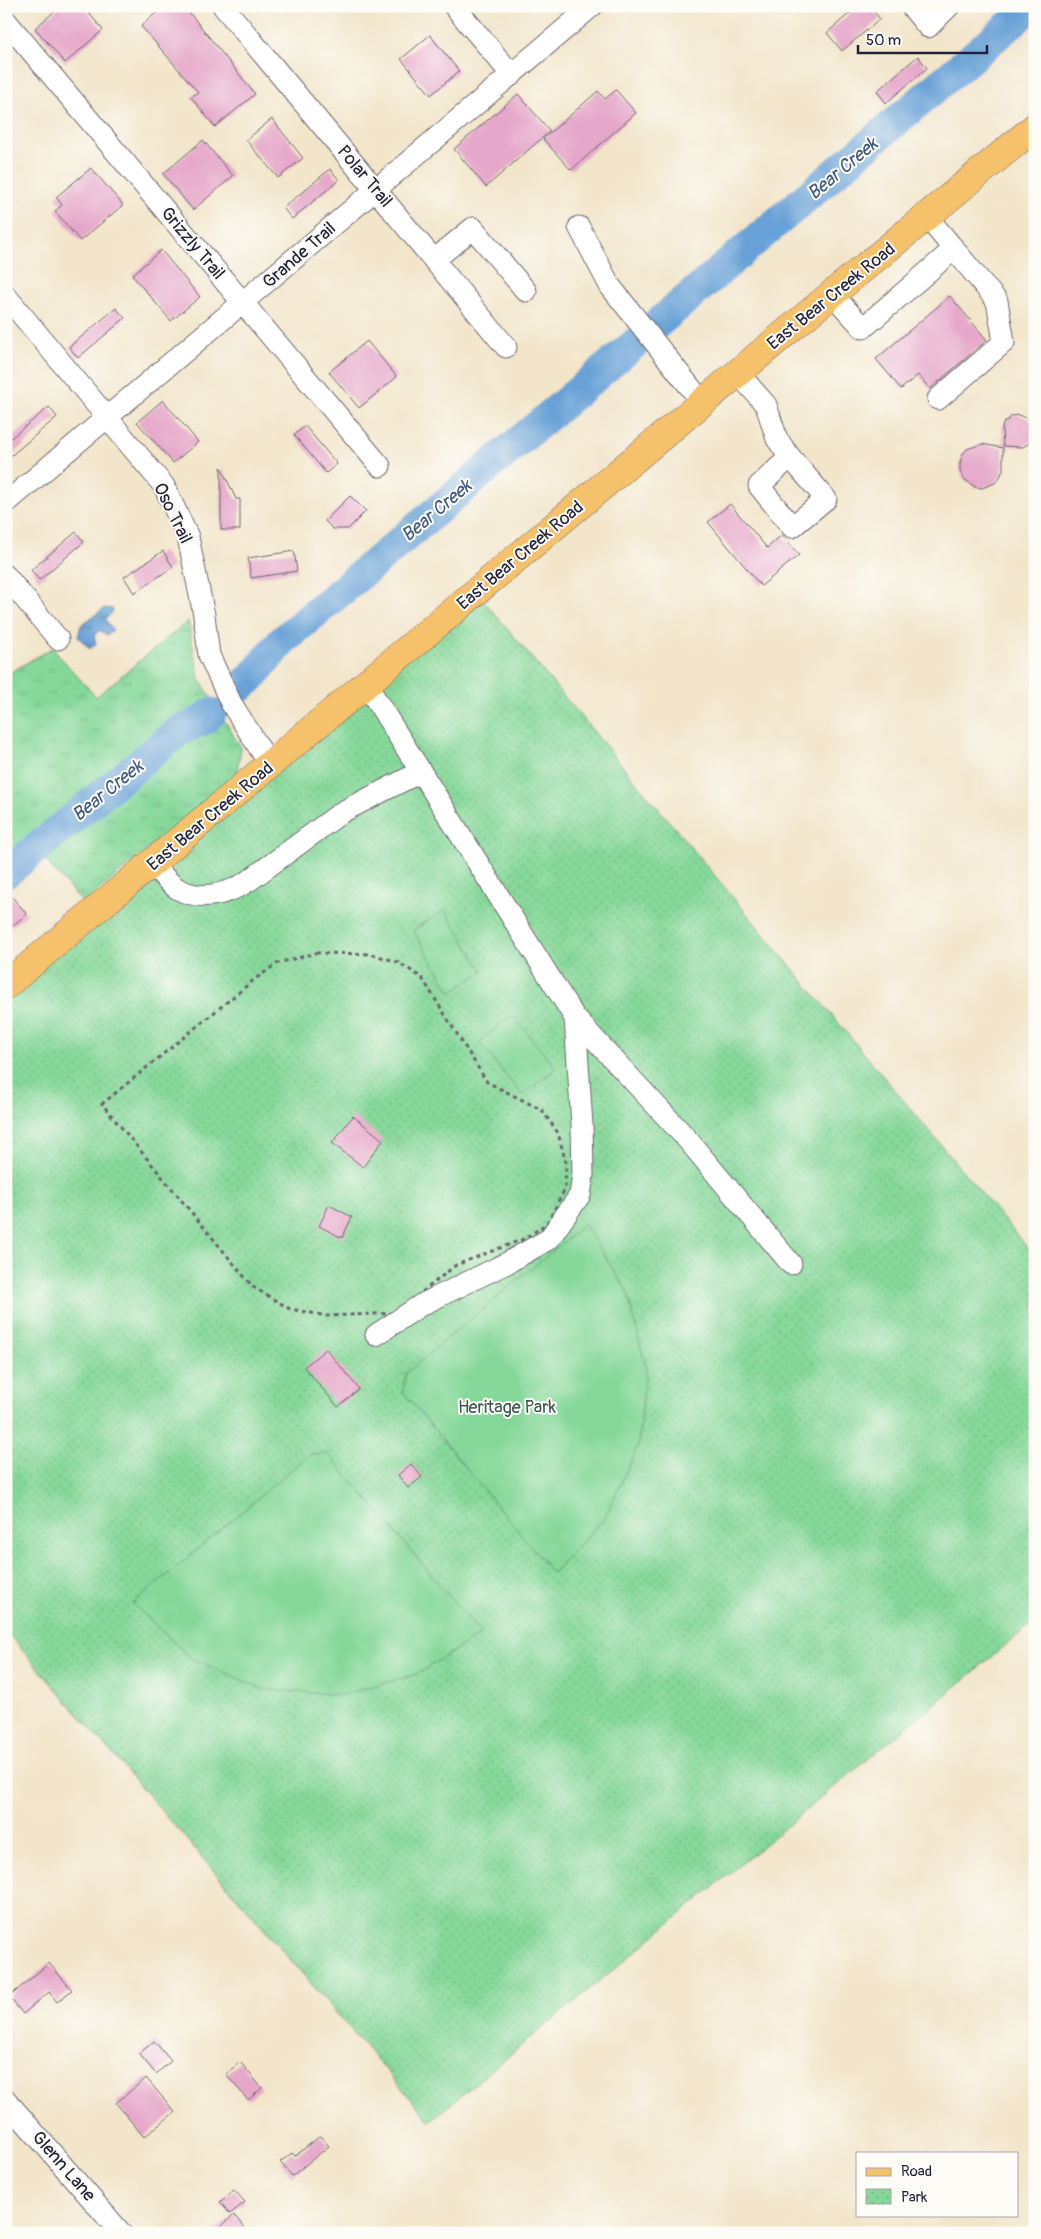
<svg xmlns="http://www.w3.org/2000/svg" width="1041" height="2239" font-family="Pangolin,sans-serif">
  <defs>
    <pattern id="grass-tufts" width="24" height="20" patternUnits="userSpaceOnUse" patternTransform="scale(1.25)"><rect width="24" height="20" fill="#86d89a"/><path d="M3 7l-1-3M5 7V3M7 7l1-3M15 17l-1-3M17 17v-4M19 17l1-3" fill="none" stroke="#73b986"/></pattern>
    <pattern id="park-dots" width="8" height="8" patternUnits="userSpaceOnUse" patternTransform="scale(1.25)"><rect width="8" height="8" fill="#86d89a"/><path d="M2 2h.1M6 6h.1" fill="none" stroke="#73b986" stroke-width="1.8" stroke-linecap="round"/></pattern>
    <pattern id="water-ripples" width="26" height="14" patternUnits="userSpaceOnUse" patternTransform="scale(1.25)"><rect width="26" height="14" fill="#67a1d7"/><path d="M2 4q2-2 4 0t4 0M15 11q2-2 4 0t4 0" fill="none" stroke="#5483b0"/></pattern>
  </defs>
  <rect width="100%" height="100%" fill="#fdfcf7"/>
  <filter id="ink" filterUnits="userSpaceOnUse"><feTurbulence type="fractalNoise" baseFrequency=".02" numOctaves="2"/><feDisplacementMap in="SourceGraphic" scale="10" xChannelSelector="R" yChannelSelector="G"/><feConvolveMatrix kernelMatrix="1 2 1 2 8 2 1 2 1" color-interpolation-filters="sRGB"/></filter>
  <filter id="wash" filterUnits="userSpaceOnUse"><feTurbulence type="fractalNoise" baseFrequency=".0096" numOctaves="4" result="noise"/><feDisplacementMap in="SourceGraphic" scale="20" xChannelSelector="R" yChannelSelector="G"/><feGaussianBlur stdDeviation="1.12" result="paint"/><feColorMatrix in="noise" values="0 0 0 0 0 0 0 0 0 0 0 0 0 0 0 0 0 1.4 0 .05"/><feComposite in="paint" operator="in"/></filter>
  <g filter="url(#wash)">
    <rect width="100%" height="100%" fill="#f2e5ca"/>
    <polygon fill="url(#grass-tufts)" stroke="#547d6a" points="188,621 199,678 241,748 236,776 83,903 35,849 6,868 6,675 52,648 96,697"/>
    <polygon fill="url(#park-dots)" stroke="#547d6a" points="473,588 1035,1257 1035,1621 430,2121 6,1631 6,977"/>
    <g fill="#86d89a" stroke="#547d6a">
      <polygon points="445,910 483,971 451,992 413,930"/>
      <polygon points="512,1015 556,1068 522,1095 479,1042"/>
      <polygon points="584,1225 627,1291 646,1368 638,1446 605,1517 553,1573 403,1392 406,1373"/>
      <polygon points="310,1454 329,1454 481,1634 417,1674 341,1695 263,1689 191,1658 133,1604"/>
    </g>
    <polygon fill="url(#water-ripples)" stroke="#446289" points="105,608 113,609 112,613 105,619 113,630 107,635 99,630 94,636 96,644 90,649 78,637 81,625"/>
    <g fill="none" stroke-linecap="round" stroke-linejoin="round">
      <g stroke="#67a1d7" stroke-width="31">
        <polyline points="651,329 1032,6"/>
        <polyline points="239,688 251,678 282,641 640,339"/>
        <polyline points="6,873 179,731 205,719 211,713"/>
      </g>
    </g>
    <g id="blocks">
      <g fill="#e6a8ca">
        <polygon points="61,6 83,6 103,30 65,63 35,28"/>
        <polygon points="164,6 184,6 255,94 215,127 191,97 198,92 141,26"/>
        <polygon points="858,6 869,6 880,19 842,51 827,33"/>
        <polygon points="430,35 459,71 431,95 401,59"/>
        <polygon points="918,56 927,68 886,103 877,91"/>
        <polygon points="616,90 636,113 571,170 543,139 598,91 605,99"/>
        <polygon points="518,94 550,131 486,187 454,149"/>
        <polygon points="272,119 303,158 278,178 246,140"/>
        <polygon points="203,140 233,176 193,210 163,174"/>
        <polygon points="91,168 123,205 80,241 55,211 62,205 56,197"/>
        <polygon points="330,169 339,180 292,219 283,208"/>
        <polygon points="161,250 200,297 171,321 132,275"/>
        <polygon points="950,296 987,340 930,389 918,375 901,389 876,359"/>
        <polygon points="116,308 125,318 78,358 69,347"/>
        <polygon points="367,341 397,377 359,408 329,372"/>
        <polygon points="163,400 198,442 173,463 137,422"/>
        <polygon points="49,407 57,417 6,460 6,442"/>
        <polygon points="1018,415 1029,419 1032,424 1034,429 1032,441 1023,447 1003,446 1002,430 1003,424 1012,416"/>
        <polygon points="305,426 337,464 326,473 294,435"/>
        <polygon points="982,444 1003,448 1003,470 1000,477 995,483 982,488 975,487 964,479 960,471 960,463 962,455 967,449"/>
        <polygon points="221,467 236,499 240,499 240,530 221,530"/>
        <polygon points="350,496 366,511 348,529 333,529 325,521"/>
        <polygon points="730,504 767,548 782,535 799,555 761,586 708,522"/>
        <polygon points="76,532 84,542 39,580 31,570"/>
        <polygon points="163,551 173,567 134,593 124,577"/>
        <polygon points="294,551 297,571 251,578 248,558"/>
        <polygon points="6,890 27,914 12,926 6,919"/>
        <polygon points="353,1116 383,1140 363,1167 332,1143"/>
        <polygon points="329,1205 352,1217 342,1238 319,1226"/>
        <polygon points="326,1349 359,1389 338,1407 304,1367"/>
        <polygon points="411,1464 422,1477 408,1488 398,1475"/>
        <polygon points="49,1963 72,1990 57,2002 49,1992 23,2014 9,1997"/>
        <polygon points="154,2041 171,2061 156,2074 139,2054"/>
        <polygon points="240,2062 262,2088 248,2100 226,2074"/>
        <polygon points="146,2078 175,2112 144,2137 116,2103"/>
        <polygon points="320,2136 329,2146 292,2176 280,2162 292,2153 295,2156"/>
        <polygon points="234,2190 245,2202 230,2214 220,2202"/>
        <polygon points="234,2215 249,2233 213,2233"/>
      </g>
    </g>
  </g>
  <g filter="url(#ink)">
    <use href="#blocks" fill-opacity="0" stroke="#6b666d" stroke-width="1"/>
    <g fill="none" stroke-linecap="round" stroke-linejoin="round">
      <defs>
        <g id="minor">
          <polyline points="223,6 506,347"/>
          <polyline points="454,6 512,75"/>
          <polyline points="911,6 928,27 949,6"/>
          <polyline points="6,21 380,466"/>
          <polyline points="927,217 954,249"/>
          <polyline points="579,227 610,286 702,402"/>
          <polyline points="434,260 473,228 526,291"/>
          <polyline points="832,294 863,328 954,249 997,301 1004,342 938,399"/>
          <polyline points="6,296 164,486 188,537 204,615 209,655 231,703 270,765"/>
          <polyline points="738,373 766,405 777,439 790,457"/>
          <polygon points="790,457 826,499 792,527 759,486"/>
          <polyline points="6,503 592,6"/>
          <polyline points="6,576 58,639"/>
          <polyline points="366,684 575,1018 687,1139 791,1264"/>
          <path d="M152,864C160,872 169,884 178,889C202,902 229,894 250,880L342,812L420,772"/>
          <polyline points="376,1335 421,1305 507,1263 549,1239 580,1195 583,1175 582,1125 575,1018"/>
          <polyline points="6,2100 121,2233"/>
        </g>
        <polyline id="major" points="6,985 832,294 1035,127"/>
      </defs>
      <use href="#minor" stroke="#6b666d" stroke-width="23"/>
      <use href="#major" stroke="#6b666d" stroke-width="29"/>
      <polygon stroke="#6b666d" stroke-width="3" stroke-dasharray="4 4" stroke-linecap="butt" points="316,953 371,954 398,962 422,978 487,1082 542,1110 558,1133 566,1163 565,1189 547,1223 526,1238 456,1265 396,1313 327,1316 290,1309 253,1287 102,1104 255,979 278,963"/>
      <use href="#minor" stroke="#fff" stroke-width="21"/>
      <use href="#major" stroke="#f5c16b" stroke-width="28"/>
    </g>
  </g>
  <g text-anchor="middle" stroke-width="4" stroke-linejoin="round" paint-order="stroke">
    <g font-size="18" fill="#22223b" stroke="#fdfcf7">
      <text transform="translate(365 176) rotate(50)" y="6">Polar Trail</text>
      <text transform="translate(193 243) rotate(50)" y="6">Grizzly Trail</text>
      <text transform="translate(299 255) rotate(-41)" y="6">Grande Trail</text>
      <text transform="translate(831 296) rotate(-39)" y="6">East Bear Creek Road</text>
      <text transform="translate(173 513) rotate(64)" y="6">Oso Trail</text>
      <text transform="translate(520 555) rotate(-40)" y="6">East Bear Creek Road</text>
      <text transform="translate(210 816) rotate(-40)" y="6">East Bear Creek Road</text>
      <text transform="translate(64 2166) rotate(49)" y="6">Glenn Lane</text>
    </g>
    <g font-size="18" fill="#405958" stroke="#fdfcf7">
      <text x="507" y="1413">Heritage Park</text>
    </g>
    <g font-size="19" font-style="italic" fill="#415b81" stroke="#fdfcf7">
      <text transform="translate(842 168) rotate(-40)" y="7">Bear Creek</text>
      <text transform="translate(436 510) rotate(-40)" y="7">Bear Creek</text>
      <text transform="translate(107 790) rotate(-39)" y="7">Bear Creek</text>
    </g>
  </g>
  <rect width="1041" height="2239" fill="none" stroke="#fdfcf7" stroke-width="25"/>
  <rect x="856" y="2152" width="162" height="65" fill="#fdfcf7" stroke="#a5a5ac"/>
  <rect x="866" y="2168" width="25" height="8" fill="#f5c16b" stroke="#a5a5ac"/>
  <text x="901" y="2176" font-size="15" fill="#22223b">Road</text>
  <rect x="866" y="2189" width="25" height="15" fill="url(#park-dots)" stroke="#a5a5ac"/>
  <text x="901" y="2202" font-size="15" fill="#22223b">Park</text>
  <path d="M858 45v8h129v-8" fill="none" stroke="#22223b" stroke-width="2.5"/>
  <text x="866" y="45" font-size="15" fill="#22223b" stroke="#fdfcf7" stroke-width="4" paint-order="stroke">50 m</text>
</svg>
